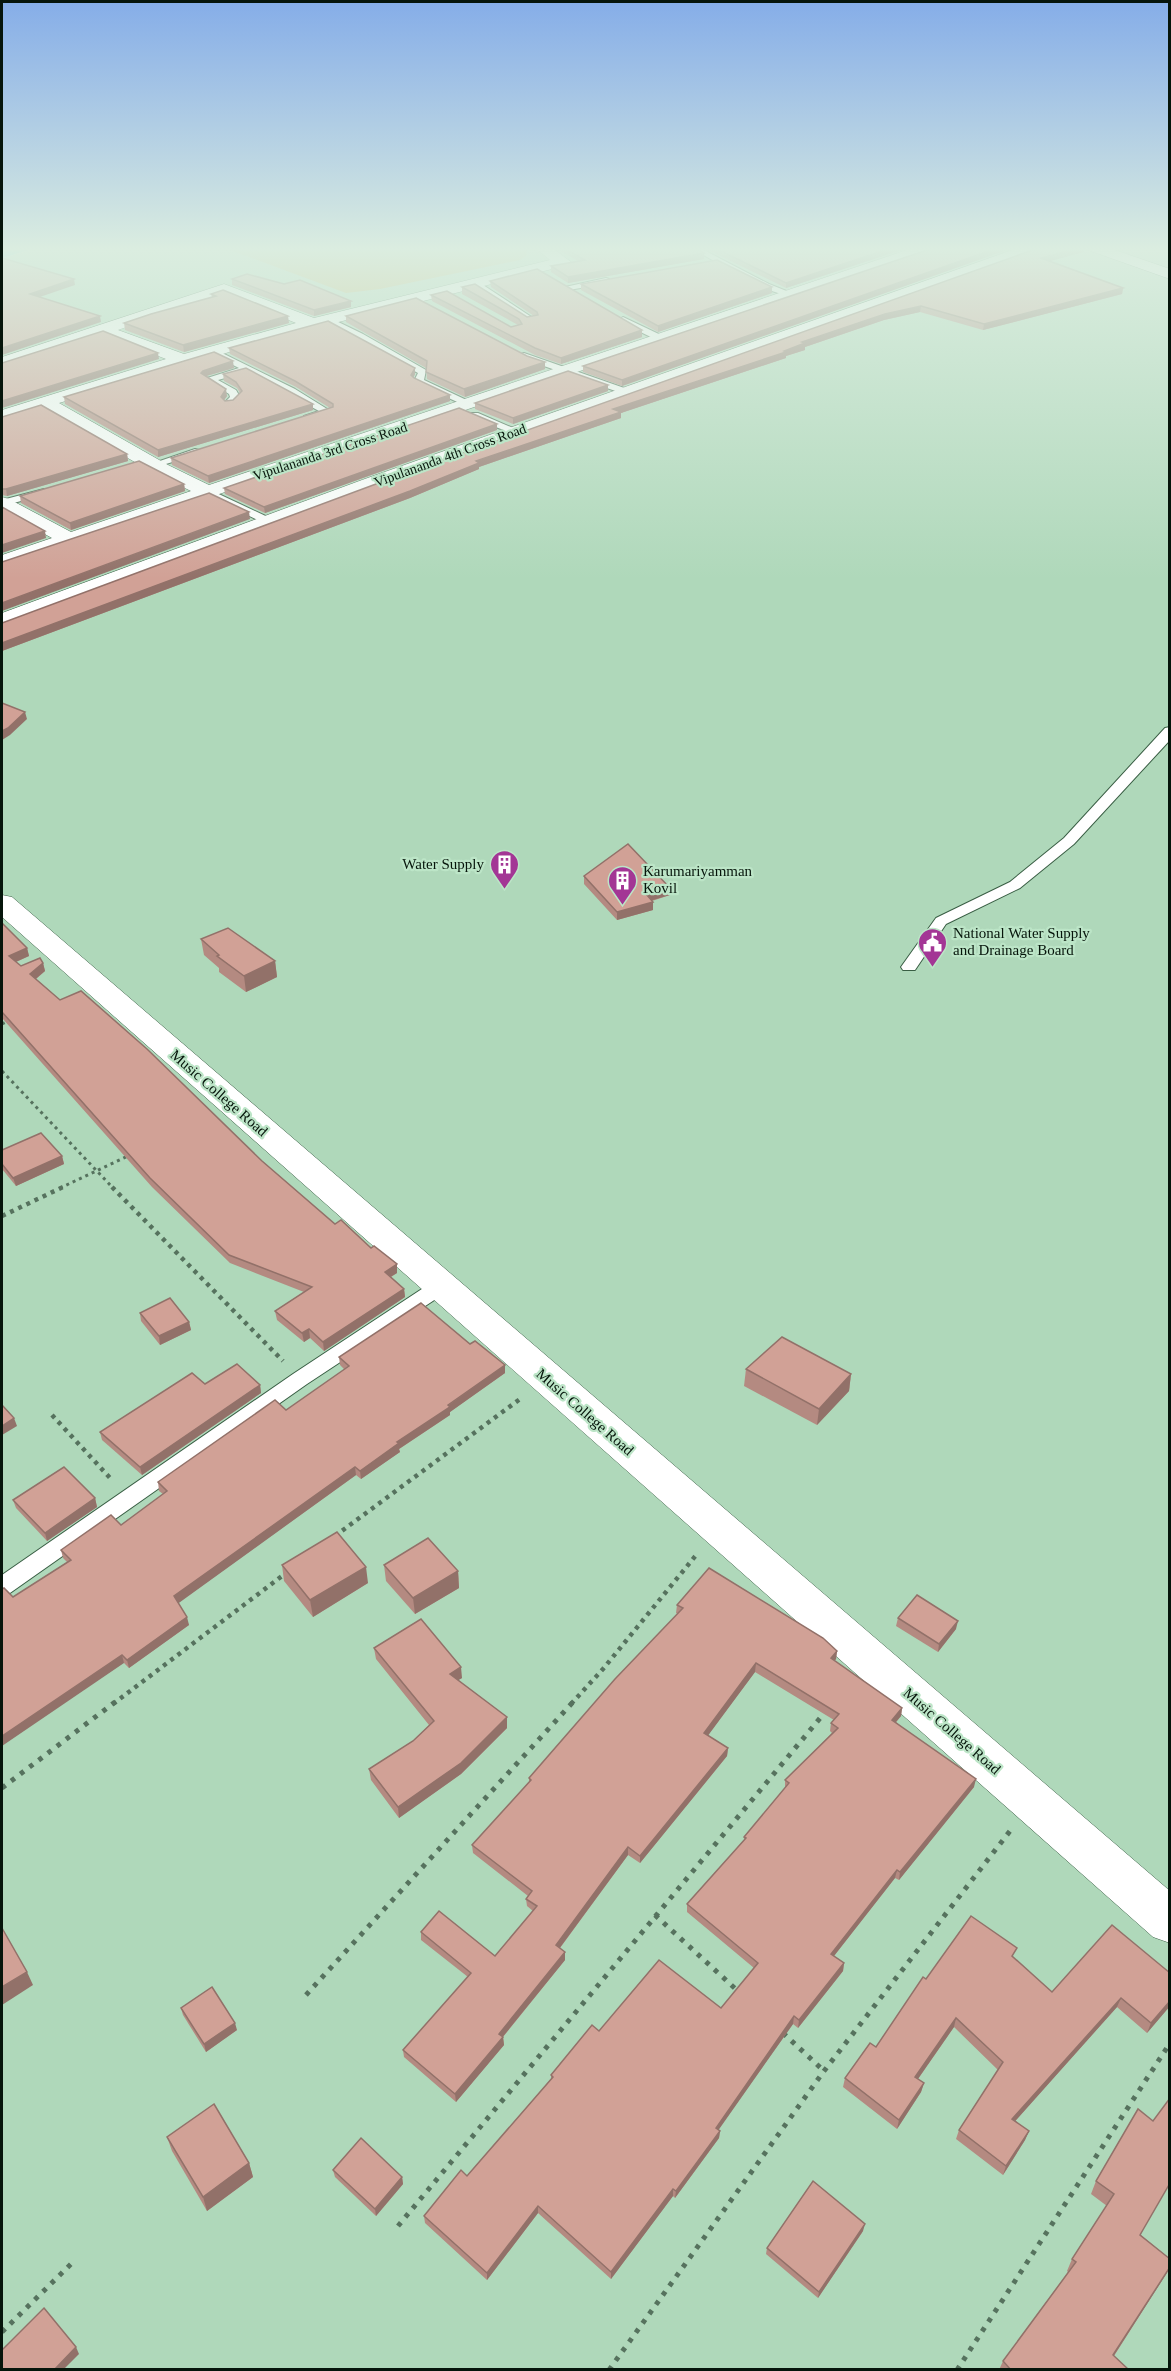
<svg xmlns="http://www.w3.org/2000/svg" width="1171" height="2371" font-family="Georgia,serif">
  <rect width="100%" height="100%" fill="#afd8ba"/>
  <polygon fill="#cbb569" points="222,247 526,247 527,255 520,260 380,289 346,293"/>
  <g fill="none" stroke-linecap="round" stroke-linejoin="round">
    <defs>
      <g id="lane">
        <polygon points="689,247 698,247 769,284 794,294 790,297 763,288"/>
        <polygon points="606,278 609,279 609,283 569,290 565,287"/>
        <polygon points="474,280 477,281 536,320 528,322 471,285 470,283"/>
        <polygon points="328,317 363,334 426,370 424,380 475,404 466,406 416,383 414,381 418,373 325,322 325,318"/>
        <polygon points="623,317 665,337 667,339 659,341 620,322 618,320"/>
        <polygon points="214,349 295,389 332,412 312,420 304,420 304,416 319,411 247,372 218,380 236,390 240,397 232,405 226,405 224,403 230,397 229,394 204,379 239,368 211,354 209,352"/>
        <polygon points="524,353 630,390 632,392 624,394 521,358 521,354"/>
        <polygon points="470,413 478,413 520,431 511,433 470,417"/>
        <polygon points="195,449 199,450 199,454 156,467 151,464"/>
        <polygon points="44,489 49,492 48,494 2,506 2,500"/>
        <polygon points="208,489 272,519 274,521 272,523 264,523 204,494 203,492"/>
        <polygon points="1170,727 1170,740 1074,844 1020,888 946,924 915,970 903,970 901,967 936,918 1010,882 1064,838 1165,728"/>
        <polygon points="441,1279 448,1281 451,1286 448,1291 307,1384 10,1593 2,1596 2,1575 293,1374 434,1281"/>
      </g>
      <g id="street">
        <path d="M534,247H551L571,262L568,265L286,335L59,403L168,465L209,485L916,247H938L935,250L2,568V555L52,538L2,511V497L9,499L71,532L191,491L154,473L42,409L2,421V410L166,359L104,335L2,368V357L224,284L314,318L550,260ZM224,294L296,323L184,354L118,330Z"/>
        <polygon points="1021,247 1043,247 1040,250 376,489 2,628 2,613 362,480"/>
        <polygon points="1085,247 1106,247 1170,269 1170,279 1088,250"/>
        <polygon points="2,895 12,897 1170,1891 1170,1943 1153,1937 2,917"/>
      </g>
      <polygon id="highway" points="10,247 32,247 29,250 2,258 2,249"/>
    </defs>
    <use href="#lane" stroke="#395e44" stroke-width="2"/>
    <use href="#street" stroke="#395e44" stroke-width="1"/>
    <use href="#highway" stroke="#fff" stroke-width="1"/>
    <g stroke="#56725e" stroke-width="3" stroke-dasharray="3 4" stroke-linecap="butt">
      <polyline points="2,1024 10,1020"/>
      <polyline points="2,1071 113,1188"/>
      <polyline points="60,1188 128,1156"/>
    </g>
    <g stroke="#56725e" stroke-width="4.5" stroke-dasharray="4 5" stroke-linecap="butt">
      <polyline points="112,1187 283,1361"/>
      <polyline points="2,1216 63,1187"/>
      <polyline points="52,1415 111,1479"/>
      <polyline points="335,1536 520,1399"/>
      <polyline points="113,1704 286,1573"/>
      <polyline points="571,1704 603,1669 697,1554"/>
    </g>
    <g stroke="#56725e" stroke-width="5" stroke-dasharray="4.5 7" stroke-linecap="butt">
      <polyline points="2,1788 115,1702"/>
      <polyline points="655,1915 740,1993"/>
      <polyline points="306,1995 573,1702"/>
      <polyline points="783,2033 824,2071"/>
      <polyline points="398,2226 826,1711"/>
      <polyline points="2,2332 73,2262"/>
      <polyline points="609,2370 824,2071 1010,1831"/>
      <polyline points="957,2370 1170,2043"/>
    </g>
    <use href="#lane" fill="#fff" fill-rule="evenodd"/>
    <use href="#street" fill="#fff" fill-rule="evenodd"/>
    <use href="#highway" fill="#01ceed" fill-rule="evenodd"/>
  </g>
  <g fill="#b48a81">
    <polygon points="553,247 694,247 704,253 704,259 568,283 551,272 551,266 578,261"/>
    <polygon points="702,247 910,247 786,288"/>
    <polygon points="936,247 1015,247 622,386 583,372 583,366"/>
    <polygon points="1041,247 1085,247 1083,252 1050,261 1123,288 1122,294 983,330 920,312 884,320 805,347 805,350 786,356 786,358 621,413 621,418 479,467 479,469 410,498 2,651 2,623"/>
    <polygon points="498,278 642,330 642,337 561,364 535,355 432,301 431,295 511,327 518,325 462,294 462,287 527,317 534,316 491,287 490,281 498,280"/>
    <polygon points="232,279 284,284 351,301 351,307 314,316 232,285"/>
    <polygon points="581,284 772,287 772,293 658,332 581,290"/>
    <polygon points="211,294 289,323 184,352 125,330 124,323 212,297"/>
    <polygon points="346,316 527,356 545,369 465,397 427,379 426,368 346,322"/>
    <polygon points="229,348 415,368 415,374 413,378 450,401 209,483 172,465 171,458 330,408 296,387 230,354"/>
    <polygon points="234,368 206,376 227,396 224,400 225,401 233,400 240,393 237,388 224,381 223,374 313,404 313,410 158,457 65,404 64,397"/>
    <polygon points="608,385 608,391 513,424 475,409 475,403"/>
    <polygon points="2,417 127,454 128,461 7,496 2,495"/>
    <polygon points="497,430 265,513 225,494 224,488"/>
    <polygon points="184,484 185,491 71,530 21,503 20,496"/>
    <polygon points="584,876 670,895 652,901 653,910 617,920 584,884"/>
    <polygon points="2,923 27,948 29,956 16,962 21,966 43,963 45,971 36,979 60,1000 262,1161 335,1224 397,1264 397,1273 391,1277 404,1289 405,1297 324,1351 310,1338 304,1342 277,1320 275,1311 304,1292 230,1263 152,1187 2,1018"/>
    <polygon points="201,939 275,961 277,977 246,992 219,972 219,968 204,955"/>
    <polygon points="2,1150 62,1156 64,1164 16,1186 2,1169"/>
    <polygon points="140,1313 189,1322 191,1330 160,1345 141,1321"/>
    <polygon points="470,1344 505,1373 450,1412 450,1415 399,1449 400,1452 361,1479 356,1475 178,1603 189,1625 129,1668 124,1663 13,1597 67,1562 63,1558 61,1550 121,1525 163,1494 159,1491 158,1482 286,1410 345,1370 340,1365 339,1357"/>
    <polygon points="746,1369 851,1374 849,1391 817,1425 744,1386"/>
    <polygon points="260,1385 261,1393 142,1475 102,1440 100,1432"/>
    <polygon points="95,1498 97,1507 47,1541 16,1508 13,1500"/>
    <polygon points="282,1565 368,1583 313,1617 284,1581"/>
    <polygon points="384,1565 458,1571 459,1588 415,1614 386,1581"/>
    <polygon points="677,1605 837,1651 836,1659 834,1661 902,1708 901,1716 896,1722 974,1787 899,1880 895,1878 834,1956 844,1963 843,1971 798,2028 793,2024 718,2130 720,2131 719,2138 675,2198 673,2196 611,2279 538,2213 487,2280 425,2223 424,2216 467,2176 551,2079 551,2075 599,2031 721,2008 754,1968 687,1912 687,1904 744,1840 744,1837 785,1788 785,1780 832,1733 830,1731 831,1723 834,1720 755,1672 708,1735 728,1748 727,1756 640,1863 628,1855 560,1948 565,1960 503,2037 504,2045 456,2102 404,2057 403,2050 468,1977 421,1940 421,1932 495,1956 533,1911 527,1906 526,1899 528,1896 473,1853 472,1845 529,1782 529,1778 678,1614 676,1613"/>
    <polygon points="898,1618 956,1629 938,1652 896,1626"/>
    <polygon points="374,1648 462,1678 458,1680 507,1717 507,1728 461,1774 399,1818 371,1780 369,1769 413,1741 429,1725 376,1659"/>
    <polygon points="1014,1958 1052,1992 1170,1973 1170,2006 1147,2033 1117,2007 1015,2121 1029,2131 1025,2140 1003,2175 956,2139 959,2130 998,2070 954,2027 918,2079 924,2083 921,2092 897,2129 843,2087 845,2078 876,2047 926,1979"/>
    <polygon points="181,2008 237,2030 206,2052 183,2015"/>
    <polygon points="1153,2121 1141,2235 1170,2259 1170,2268 1114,2356 1129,2370 999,2370 1003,2361 1068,2272 1067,2271 1072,2259 1107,2206 1091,2194 1096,2181"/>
    <polygon points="167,2137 249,2163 253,2177 207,2211 172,2151"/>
    <polygon points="333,2170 402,2177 403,2184 376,2216 335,2177"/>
    <polygon points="863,2231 818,2298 766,2254 767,2248"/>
  </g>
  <g fill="#927169">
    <polygon points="894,247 910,247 786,288 786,283"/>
    <polygon points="1000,247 1015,247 622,386 622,380"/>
    <polygon points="1076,247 1085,247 1083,252 1040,264 1041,258"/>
    <polygon points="704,253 704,259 568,283 568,277"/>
    <polygon points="74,279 75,285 31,300 30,294"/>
    <polygon points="772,287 772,293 658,332 658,326"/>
    <polygon points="1123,288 1122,294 983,330 984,324"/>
    <polygon points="351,301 351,307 314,316 314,310"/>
    <polygon points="921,306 920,312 884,320 805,347 805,350 786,356 786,358 621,413 621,418 479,467 479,469 410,498 2,651 2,643 613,409 784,351 802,342 885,314"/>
    <polygon points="100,316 101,322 2,355 2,348"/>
    <polygon points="288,316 289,323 184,352 183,345"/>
    <polygon points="642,330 642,337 561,364 561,358"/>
    <polygon points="158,353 159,359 2,408 2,401"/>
    <polygon points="233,361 234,368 203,377 201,373 203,371"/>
    <polygon points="545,362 545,369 465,397 464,389"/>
    <polygon points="415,368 415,374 412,381 411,375"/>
    <polygon points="608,385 608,391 513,424 513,418"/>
    <polygon points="226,389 227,396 222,403 221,397"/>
    <polygon points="450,395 450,401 209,483 208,476"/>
    <polygon points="313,404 313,410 158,457 158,450"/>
    <polygon points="497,424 497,430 265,513 264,507"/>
    <polygon points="127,454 128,461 7,496 6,489"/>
    <polygon points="184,484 185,491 71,530 70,523"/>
    <polygon points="249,512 250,519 2,611 2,603"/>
    <polygon points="45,531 46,538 2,553 2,545"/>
    <polygon points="25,712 27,719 10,735 2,740 2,731"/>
    <polygon points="670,888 670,895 646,902 646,894"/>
    <polygon points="653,902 653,910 617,920 617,912"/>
    <polygon points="27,948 29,956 11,964 9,956"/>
    <polygon points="275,961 277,977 246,992 244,976"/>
    <polygon points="43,963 45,971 32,982 30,974"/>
    <polygon points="62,1156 64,1164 16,1186 13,1178"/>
    <polygon points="397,1264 397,1273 385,1280 385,1272"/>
    <polygon points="404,1289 405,1297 324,1351 323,1342"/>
    <polygon points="189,1322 191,1330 160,1345 159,1336"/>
    <polygon points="309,1329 310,1338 304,1342 302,1333"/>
    <polygon points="505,1365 505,1373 450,1412 450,1415 399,1449 400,1452 361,1479 360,1471 397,1442"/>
    <polygon points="851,1374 849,1391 817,1425 819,1409"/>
    <polygon points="260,1385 261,1393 142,1475 140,1467"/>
    <polygon points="14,1418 17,1426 2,1435 2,1426"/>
    <polygon points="355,1467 356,1475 176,1605 174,1596"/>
    <polygon points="95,1498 97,1507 47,1541 45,1533"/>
    <polygon points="366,1567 368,1583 313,1617 310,1600"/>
    <polygon points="458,1571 459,1588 415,1614 413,1598"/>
    <polygon points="187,1617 189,1625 129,1668 127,1660"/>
    <polygon points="958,1621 956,1629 938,1652 939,1644"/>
    <polygon points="837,1651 836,1659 830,1667 831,1658"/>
    <polygon points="122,1655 124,1663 2,1746 2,1736"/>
    <polygon points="756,1663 755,1672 704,1741 704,1733"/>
    <polygon points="461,1667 462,1678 450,1685 450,1674"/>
    <polygon points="902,1708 901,1716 891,1728 892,1720"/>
    <polygon points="507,1717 507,1728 461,1774 399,1818 398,1807"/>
    <polygon points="728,1748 727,1756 640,1863 640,1856"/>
    <polygon points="976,1779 974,1787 899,1880 900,1872"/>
    <polygon points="628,1847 628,1855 556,1953 556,1945"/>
    <polygon points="897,1870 895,1878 830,1961 831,1954"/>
    <polygon points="565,1952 565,1960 501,2039 503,2037 504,2045 456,2102 455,2094 499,2034"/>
    <polygon points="844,1963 843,1971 798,2028 799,2020"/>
    <polygon points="27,1972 33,1985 2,2005 2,1987"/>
    <polygon points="1121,1998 1117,2007 1009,2128 1012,2119"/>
    <polygon points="1170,2001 1170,2006 1147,2033 1151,2023"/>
    <polygon points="794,2016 793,2024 715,2135 716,2128"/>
    <polygon points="956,2018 954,2027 913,2086 915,2077"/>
    <polygon points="235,2023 237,2030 206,2052 204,2044"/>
    <polygon points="924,2083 921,2092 897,2129 899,2120"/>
    <polygon points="720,2131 719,2138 675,2198 676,2191"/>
    <polygon points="1029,2131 1025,2140 1003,2175 1006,2166"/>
    <polygon points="249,2163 253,2177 207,2211 203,2197"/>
    <polygon points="402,2177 403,2184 376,2216 375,2209"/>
    <polygon points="673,2189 673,2196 611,2279 611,2272"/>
    <polygon points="538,2206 538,2213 487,2280 487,2273"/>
    <polygon points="865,2224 863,2231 818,2298 819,2292"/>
    <polygon points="1170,2267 1166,2274 1107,2366 1113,2355"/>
    <polygon points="76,2347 79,2354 63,2370 54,2370"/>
  </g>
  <g fill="#d1a196" stroke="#927169" stroke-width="1.5">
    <polygon points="562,247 694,247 704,253 568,277 551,266 585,260"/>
    <polygon points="713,247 894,247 786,283"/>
    <polygon points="936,247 1000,247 622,380 583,366"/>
    <polygon points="1041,247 1083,247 1041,258 1123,288 984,324 921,306 885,314 802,342 805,343 784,351 786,352 613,409 621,412 476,461 479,463 410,491 2,643 2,623 376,484"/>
    <polygon points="2,258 74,279 30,294 100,316 2,348"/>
    <polygon points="717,260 772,287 658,326 581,284"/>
    <polygon points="537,269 642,330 561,358 535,348 431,295 447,291 511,327 522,324 519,319 462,287 475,284 527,317 538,315 537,312 490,281"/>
    <polygon points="247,274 284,284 300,280 351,301 314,310 232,279"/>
    <polygon points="223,290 288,316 183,345 124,323 151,314 216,296 211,294"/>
    <polygon points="416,298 527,356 545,362 464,389 426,372 427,361 346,316"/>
    <polygon points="328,321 415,368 411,375 414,378 450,395 208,476 171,458 333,407 333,404 295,381 229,348"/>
    <polygon points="103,331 158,353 2,401 2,363"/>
    <polygon points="214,352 233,361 203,371 201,373 226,389 221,397 225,401 233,400 242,391 236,382 223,374 246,368 313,404 158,450 64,397"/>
    <polygon points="568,371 608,385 513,418 475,403"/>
    <polygon points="41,405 127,454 6,489 2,489 2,417"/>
    <polygon points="459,408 497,424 264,507 224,488"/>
    <polygon points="139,461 184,484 70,523 20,496"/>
    <polygon points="209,493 249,512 2,603 2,562"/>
    <polygon points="2,507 45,531 2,545"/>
    <polygon points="2,703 25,712 8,728 2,731"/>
    <polygon points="628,844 670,888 646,894 653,902 617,912 584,876"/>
    <polygon points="2,923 27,948 9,956 21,966 40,958 43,963 30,974 60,1000 81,991 147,1049 262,1161 335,1224 341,1220 371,1248 374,1246 397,1264 385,1272 404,1289 323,1342 309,1329 302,1333 275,1311 312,1287 229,1255 150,1178 2,1012"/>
    <polygon points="228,928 275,961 244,976 217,956 219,955 201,939"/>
    <polygon points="41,1133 62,1156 13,1178 2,1164 2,1150"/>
    <polygon points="170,1298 189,1322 159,1336 140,1313"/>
    <polygon points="421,1303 470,1344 475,1341 505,1365 448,1405 450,1407 397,1442 399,1443 360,1471 355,1467 174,1596 187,1617 127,1660 122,1655 2,1736 2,1589 4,1588 13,1597 71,1560 61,1550 111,1515 121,1525 167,1491 158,1482 275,1400 286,1410 349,1366 339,1357"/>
    <polygon points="782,1337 851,1374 819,1409 746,1369"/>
    <polygon points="237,1364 260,1385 140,1467 100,1432 192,1373 205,1384"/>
    <polygon points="2,1405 14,1418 2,1426"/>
    <polygon points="64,1467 95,1498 45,1533 13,1500"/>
    <polygon points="337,1532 366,1567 310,1600 282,1565"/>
    <polygon points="428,1538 458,1571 413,1598 384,1565"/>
    <polygon points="709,1568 823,1638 837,1651 831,1658 902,1708 892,1720 976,1779 900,1872 897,1870 831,1954 844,1963 799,2020 794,2016 716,2128 720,2131 676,2191 673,2189 611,2272 538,2206 487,2273 424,2216 461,2170 467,2176 553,2077 551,2075 592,2025 599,2031 659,1960 721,2008 758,1963 687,1904 746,1838 744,1837 789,1783 785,1780 838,1728 831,1723 839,1714 756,1663 704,1733 728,1748 640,1856 628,1847 556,1945 565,1952 499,2034 503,2037 455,2094 403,2050 471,1973 421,1932 439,1911 495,1956 537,1906 526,1899 532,1891 472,1845 531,1780 529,1778 615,1679 683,1608 677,1605"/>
    <polygon points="917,1595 958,1621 939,1644 898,1618"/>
    <polygon points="421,1619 461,1667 450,1674 507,1717 461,1763 398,1807 369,1769 413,1741 434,1721 374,1648"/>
    <polygon points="971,1916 1017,1948 1012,1956 1052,1992 1112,1925 1170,1973 1170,2001 1151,2023 1121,1998 1012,2119 1029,2131 1006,2166 959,2130 1003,2062 956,2018 915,2077 924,2083 899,2120 845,2078 870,2043 876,2047 923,1977 926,1979"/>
    <polygon points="2,1928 27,1972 2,1987"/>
    <polygon points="212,1987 235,2023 204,2044 181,2008"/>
    <polygon points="1170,2098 1170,2183 1140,2235 1170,2259 1170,2267 1113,2355 1129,2370 1011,2370 1003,2361 1076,2262 1072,2259 1114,2194 1096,2181 1138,2109 1153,2121"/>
    <polygon points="214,2104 249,2163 203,2197 167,2137"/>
    <polygon points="361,2138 402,2177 375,2209 333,2170"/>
    <polygon points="813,2181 865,2224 819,2292 767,2248"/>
    <polygon points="44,2308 76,2347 54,2370 2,2370 2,2350"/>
  </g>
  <linearGradient id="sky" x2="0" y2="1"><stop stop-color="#85ade8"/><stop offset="0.43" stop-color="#dbede0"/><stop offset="1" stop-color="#dbede0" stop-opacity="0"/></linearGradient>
  <rect width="1171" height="579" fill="url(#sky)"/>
  <defs>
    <symbol id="building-pin" viewBox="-11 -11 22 30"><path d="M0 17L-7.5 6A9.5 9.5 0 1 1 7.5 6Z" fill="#a33695" stroke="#bce5c7"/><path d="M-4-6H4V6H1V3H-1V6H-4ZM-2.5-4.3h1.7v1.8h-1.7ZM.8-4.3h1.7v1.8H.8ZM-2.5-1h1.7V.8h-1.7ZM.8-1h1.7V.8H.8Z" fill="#fff"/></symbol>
    <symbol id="civic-pin" viewBox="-11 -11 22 30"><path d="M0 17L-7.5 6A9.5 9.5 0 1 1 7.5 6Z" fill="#a33695" stroke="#bce5c7"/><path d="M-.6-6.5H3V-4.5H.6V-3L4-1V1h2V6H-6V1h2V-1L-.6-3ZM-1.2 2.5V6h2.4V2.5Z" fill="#fff"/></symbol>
  </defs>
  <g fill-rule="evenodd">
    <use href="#building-pin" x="488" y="848" width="33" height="45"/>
    <use href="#building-pin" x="606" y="864" width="33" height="45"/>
    <use href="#civic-pin" x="916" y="926" width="33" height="45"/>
  </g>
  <g text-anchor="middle" stroke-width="4.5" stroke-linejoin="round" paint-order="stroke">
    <g font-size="14" fill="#06150b" stroke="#bce5c7">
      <text transform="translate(330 451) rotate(-18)" y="5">Vipulananda 3rd Cross Road</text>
      <text transform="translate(450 455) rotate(-20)" y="5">Vipulananda 4th Cross Road</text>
    </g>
    <g font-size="15" fill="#06150b" stroke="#bce5c7" text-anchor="start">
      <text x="484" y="869" text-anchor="end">Water Supply</text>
      <text x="643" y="876">Karumariyamman<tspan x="643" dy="17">Kovil</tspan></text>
      <text x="953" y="938">National Water Supply<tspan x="953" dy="17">and Drainage Board</tspan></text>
    </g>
    <g font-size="15" fill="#06150b" stroke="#bce5c7">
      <text transform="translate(219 1093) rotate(41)" y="5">Music College Road</text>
      <text transform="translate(585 1412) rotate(41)" y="5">Music College Road</text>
      <text transform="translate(952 1731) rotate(41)" y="5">Music College Road</text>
    </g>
  </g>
  <rect width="1171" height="2371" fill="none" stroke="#06150b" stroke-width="6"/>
</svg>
